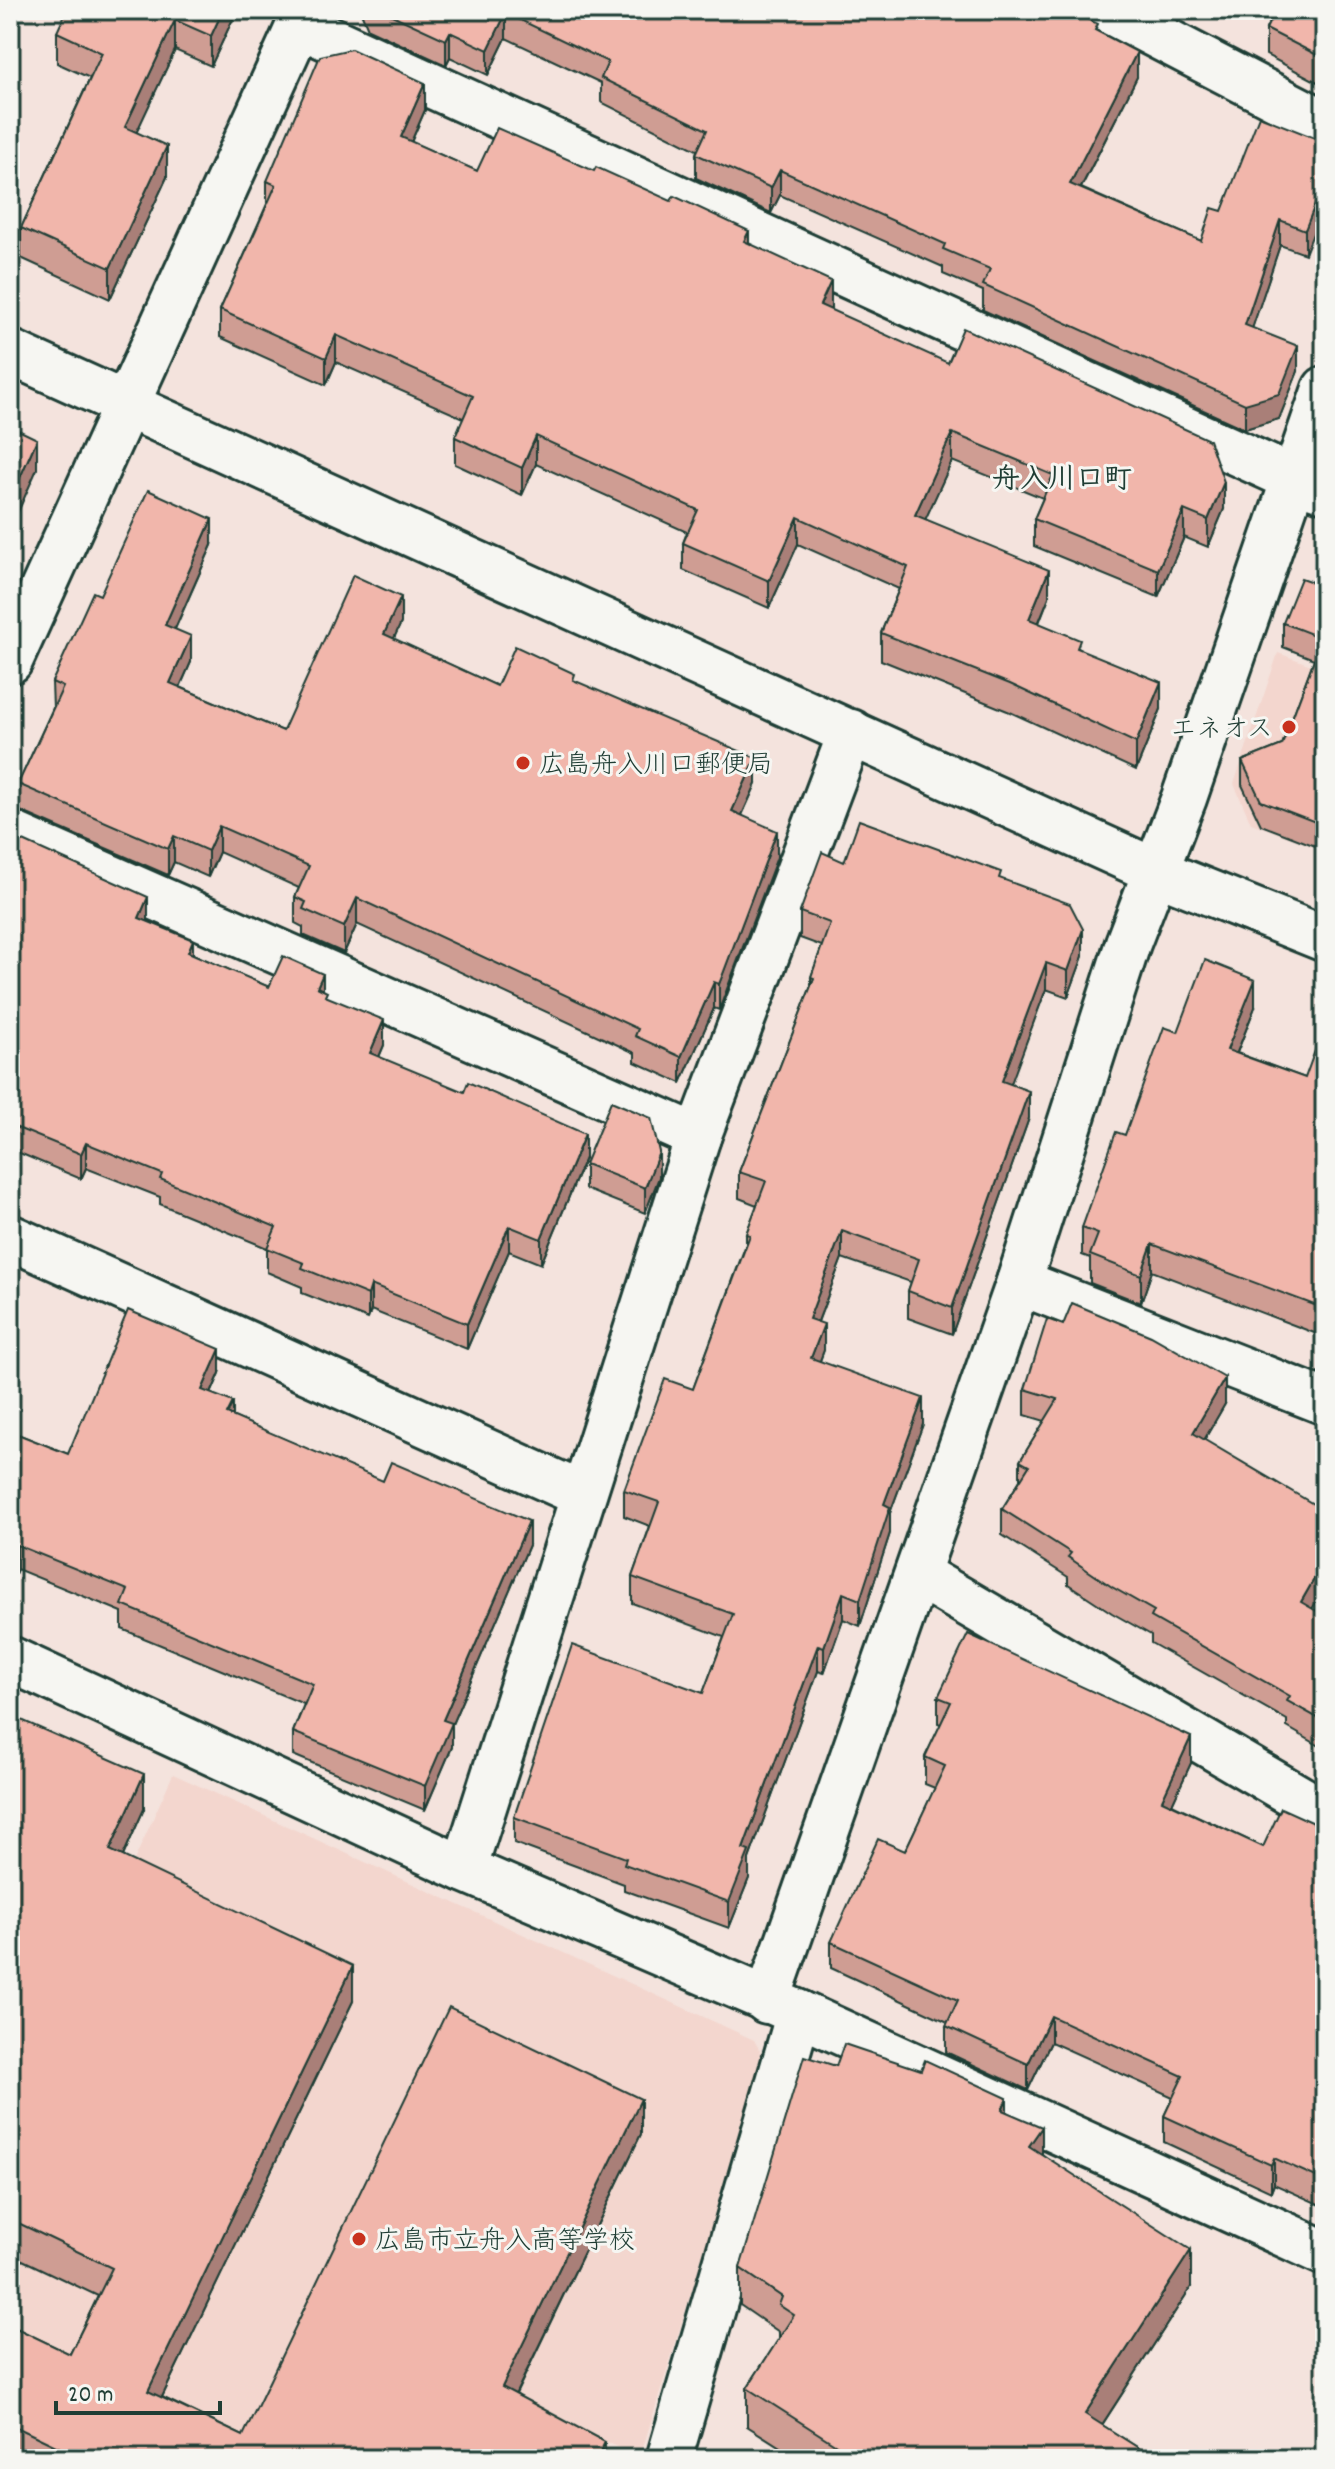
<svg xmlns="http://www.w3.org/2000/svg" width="1335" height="2469" font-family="Dekko,'Klee One',sans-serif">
  <rect width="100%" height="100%" fill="#f4e3dd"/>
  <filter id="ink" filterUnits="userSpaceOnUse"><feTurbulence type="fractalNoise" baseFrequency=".0125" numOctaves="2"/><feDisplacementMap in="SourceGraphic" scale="16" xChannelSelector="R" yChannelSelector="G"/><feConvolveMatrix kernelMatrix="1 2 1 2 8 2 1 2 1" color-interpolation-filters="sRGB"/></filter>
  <g filter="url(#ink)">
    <g fill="#f3d6ce">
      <polygon points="1278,653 1325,670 1325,851 1251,823 1234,784"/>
      <polygon points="173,1774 754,2040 764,2058 640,2457 557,2421 10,2459 10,1918 93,1952"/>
    </g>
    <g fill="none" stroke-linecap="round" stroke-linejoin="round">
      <defs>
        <g id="minor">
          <polyline points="1107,10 1325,123"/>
          <polyline points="299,25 1294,479 1325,490"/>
          <polyline points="10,352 1155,871 1325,939"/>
          <polyline points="10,661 306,10"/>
          <polyline points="10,833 698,1137"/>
          <polyline points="10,1237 581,1494"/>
          <polyline points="1019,1282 1325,1402"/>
          <polyline points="919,1575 1325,1813"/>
          <polyline points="10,1659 464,1869 799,2013 1325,2253"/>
          <polyline points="464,1869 698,1137 851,732"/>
          <polyline points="767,2001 1019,1282 1128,943 1184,798 1325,389"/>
          <polyline points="669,2459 799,2013"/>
        </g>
      </defs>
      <use href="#minor" stroke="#1f3d34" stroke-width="50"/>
      <use href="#minor" stroke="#f6f6f2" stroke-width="44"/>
    </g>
    <g fill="#cf9d93" stroke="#1f3d34" stroke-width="2">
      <polygon points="237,10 211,66 175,50 136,132 167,177 110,299 21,258 21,228 90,78 57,63 57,32"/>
      <polygon points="360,10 1068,10 1098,32 1137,77 1081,188 1201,241 1222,211 1325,142 1305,254 1280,245 1252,328 1298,371 1279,419 1245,429 983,310 983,291 943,274 943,267 780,195 771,213 696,178 696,154 697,150 601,102 601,83 506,38 488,75 450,57 446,65 368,29"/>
      <polygon points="1260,10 1325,10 1325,86 1266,55 1266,29 1272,16"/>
      <polygon points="425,110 411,142 477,171 749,244 831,308 830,310 1224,509 1208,547 1184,537 1158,597 1034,546 1034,519 1043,498 952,461 925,519 1049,597 1039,623 1080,649 1161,709 1136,770 1010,712 881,660 881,633 899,589 798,544 769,608 683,570 683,543 687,532 536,464 522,495 455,464 455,437 463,418 336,362 326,385 220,337 220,310 267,204 267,181"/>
      <polygon points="212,545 175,629 191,662 180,687 283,731 401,623 393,639 497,686 575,681 756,784 742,815 777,857 723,1000 719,1010 714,1008 681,1083 635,1062 635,1053 357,924 344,953 303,935 303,927 295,923 295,897 299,888 219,852 208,877 174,862 168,875 18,810 18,784 53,708 52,682 100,595"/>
      <polygon points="1325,566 1325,830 1318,847 1261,825 1242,785 1242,761 1282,745 1314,659 1283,647 1283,623 1318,584"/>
      <polygon points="10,835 148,922 193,954 269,987 323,990 327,997 384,1045 379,1057 585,1158 541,1264 509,1251 467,1349 371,1310 368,1319 302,1293 302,1287 267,1272 267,1248 160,1204 160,1197 86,1168 81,1179 10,1149"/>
      <polygon points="844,862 1001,879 1083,956 1068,997 1046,989 1010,1084 1029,1118 952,1334 908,1318 908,1291 911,1282 842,1258 818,1322 824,1350 820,1361 923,1424 890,1513 890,1533 860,1626 843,1619 824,1673 818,1671 749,1859 749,1878 729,1928 624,1890 624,1884 514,1843 514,1817 703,1693 724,1637 632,1603 632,1577 650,1526 624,1516 624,1490 693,1389 746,1244 746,1234 757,1205 739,1198 739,1172 811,986 811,977 822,946 800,938 800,912"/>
      <polygon points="1255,1007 1237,1053 1305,1078 1325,1048 1325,1337 1152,1271 1141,1303 1090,1283 1090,1258 1082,1255 1082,1228 1125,1135 1178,1032"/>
      <polygon points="585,1164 659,1177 645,1213 585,1189"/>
      <polygon points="220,1373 211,1394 233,1417 529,1545 452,1724 452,1747 425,1810 293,1755 293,1732 304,1704 122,1629 122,1612 17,1569 10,1586 10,1431 68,1454"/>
      <polygon points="1025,1389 1225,1404 1204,1440 1312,1609 1325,1616 1325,1749 1287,1727 1287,1720 1151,1643 1151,1635 1112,1613 1068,1584 1068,1577 1002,1535 1002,1509 1020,1480 1020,1461 1045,1421 1025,1415"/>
      <polygon points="938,1697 1191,1763 1172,1804 1263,1847 1325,1828 1325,2207 1274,2184 1271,2192 1164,2142 1164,2116 1173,2097 1051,2042 1028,2090 946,2052 946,2026 948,2022 831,1968 831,1942 905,1851 935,1788 925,1784 925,1757 941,1724 938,1723"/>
      <polygon points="10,1741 144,1809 123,1856 353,2001 162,2397 243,2436 641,2134 516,2394 605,2459 10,2459 10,2325 70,2354 98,2296 10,2254"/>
      <polygon points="836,2066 1007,2112 1042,2154 1191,2287 1102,2425 1156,2459 799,2459 747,2426 747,2388 779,2339 779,2332 740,2305 740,2268"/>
    </g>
    <g fill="#a97f78" stroke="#1f3d34" stroke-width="2">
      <polygon points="223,10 237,10 211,66 211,36"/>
      <polygon points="506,13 506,38 488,75 488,50"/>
      <polygon points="175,20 175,50 125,157 125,127"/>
      <polygon points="450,32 450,57 446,65 446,40"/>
      <polygon points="1137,52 1137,77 1070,209 1070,184"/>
      <polygon points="425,83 425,110 401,165 401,137"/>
      <polygon points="167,146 167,177 110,299 110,268"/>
      <polygon points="780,170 780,195 771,213 771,188"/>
      <polygon points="1325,179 1325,203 1305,254 1305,230"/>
      <polygon points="1280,220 1280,245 1245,350 1245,325"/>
      <polygon points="749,231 749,258 744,241"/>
      <polygon points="831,281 831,308 820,332 820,305"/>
      <polygon points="336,335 336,362 326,385 326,358"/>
      <polygon points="1298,346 1298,371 1279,419 1245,429 1245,404"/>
      <polygon points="952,433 952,461 915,542 915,515"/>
      <polygon points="536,436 536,464 522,495 522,468"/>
      <polygon points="37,439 37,469 10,530 10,500"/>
      <polygon points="1224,482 1224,509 1208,547 1208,520"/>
      <polygon points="1184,510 1184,537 1158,597 1158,570"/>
      <polygon points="798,517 798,544 769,608 769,581"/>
      <polygon points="212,519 212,545 165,651 165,625"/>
      <polygon points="1049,570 1049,597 1029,646 1029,619"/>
      <polygon points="401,597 401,623 384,660 384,634"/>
      <polygon points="191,636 191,662 170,709 170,683"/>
      <polygon points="1161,682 1161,709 1136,770 1136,743"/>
      <polygon points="756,758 756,784 732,837 732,811"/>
      <polygon points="1325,806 1325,830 1318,847 1318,823"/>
      <polygon points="219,826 219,852 208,877 208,851"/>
      <polygon points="777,831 777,857 719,1010 719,984"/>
      <polygon points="174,836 174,862 168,875 168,849"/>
      <polygon points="148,897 148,922 139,918"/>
      <polygon points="357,898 357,924 344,953 344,927"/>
      <polygon points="1083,929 1083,956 1068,997 1068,971"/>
      <polygon points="193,940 193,965 188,952"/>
      <polygon points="1046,963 1046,989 1002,1108 1002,1081"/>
      <polygon points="323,974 323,999 317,987"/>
      <polygon points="1255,980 1255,1007 1227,1077 1227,1050"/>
      <polygon points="714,982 714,1008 681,1083 681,1057"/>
      <polygon points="384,1020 384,1045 370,1078 370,1053"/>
      <polygon points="1029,1091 1029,1118 952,1334 952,1308"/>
      <polygon points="585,1134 585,1158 541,1264 541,1239"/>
      <polygon points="86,1143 86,1168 81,1179 81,1154"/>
      <polygon points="659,1152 659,1177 645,1213 645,1188"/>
      <polygon points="509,1226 509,1251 467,1349 467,1324"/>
      <polygon points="842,1231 842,1258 809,1345 809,1319"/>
      <polygon points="1152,1244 1152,1271 1141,1303 1141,1275"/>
      <polygon points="17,1256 17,1280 10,1297 10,1274"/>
      <polygon points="371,1285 371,1310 368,1319 368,1295"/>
      <polygon points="824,1324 824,1350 811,1384 811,1358"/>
      <polygon points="220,1349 220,1373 202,1414 202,1390"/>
      <polygon points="1225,1378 1225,1404 1193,1459 1193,1433"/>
      <polygon points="923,1398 923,1424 890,1513 890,1533 860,1626 860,1600 884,1504"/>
      <polygon points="233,1402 233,1426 227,1414"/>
      <polygon points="529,1521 529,1545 452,1724 452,1747 425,1810 425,1786 443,1720"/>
      <polygon points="17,1545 17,1569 10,1586 10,1562"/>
      <polygon points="1325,1560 1325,1587 1301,1628 1301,1602"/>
      <polygon points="843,1593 843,1619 824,1673 824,1647"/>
      <polygon points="818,1645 818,1671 749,1859 749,1878 729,1928 729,1902 743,1849"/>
      <polygon points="1191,1737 1191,1763 1162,1826 1162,1800"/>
      <polygon points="144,1774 144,1809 110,1885 110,1850"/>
      <polygon points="353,1966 353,2001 148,2426 148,2391"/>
      <polygon points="1051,2016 1051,2042 1028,2090 1028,2064"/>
      <polygon points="1007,2098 1007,2135 1002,2110"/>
      <polygon points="641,2099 641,2134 502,2422 502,2387"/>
      <polygon points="1042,2127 1042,2164 1029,2146"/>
      <polygon points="1274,2158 1274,2184 1271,2192 1271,2165"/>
      <polygon points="1191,2250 1191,2287 1085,2451 1085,2414"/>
      <polygon points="605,2442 605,2459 597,2459"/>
    </g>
    <g fill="#f1b6ab" stroke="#1f3d34" stroke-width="2">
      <polygon points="67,10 223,10 211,36 175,20 125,127 167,146 110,268 21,228 102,53 57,32"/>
      <polygon points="381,10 1068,10 1098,24 1095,30 1137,52 1070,184 1201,241 1212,208 1222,211 1259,116 1325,142 1325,179 1305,230 1280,220 1245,325 1298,346 1279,394 1245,404 983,285 990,269 943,249 945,244 780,170 771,188 696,154 707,130 601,78 608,62 506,13 488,50 450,32 446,40"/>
      <polygon points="1275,10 1325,10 1325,59 1266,29"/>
      <polygon points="351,49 425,83 401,137 477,171 497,128 594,171 596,167 671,201 674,196 749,231 744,241 831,281 820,305 948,363 963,328 1209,440 1224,482 1208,520 1184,510 1158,570 1034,519 1053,475 952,433 915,515 1049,570 1029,619 1080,640 1077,648 1161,682 1136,743 1010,684 881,633 908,567 798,517 769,581 683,543 698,510 536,436 522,468 455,437 473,396 336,335 326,358 220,310 276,185 267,181 320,56"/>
      <polygon points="10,426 37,439 10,500"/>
      <polygon points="148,490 212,519 165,625 191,636 170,683 283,731 353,575 401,597 384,634 497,686 515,646 575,674 573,680 756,758 732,811 777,831 723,974 719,984 714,982 681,1057 635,1036 638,1029 357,898 344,927 303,909 306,902 295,897 309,866 219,826 208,851 174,836 168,849 18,784 63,687 52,682 93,592 100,595"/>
      <polygon points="1325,566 1325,806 1318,823 1261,801 1242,761 1282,745 1322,638 1283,623 1301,578 1318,584"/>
      <polygon points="859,820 1001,872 999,878 1070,904 1083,929 1068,971 1046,963 1002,1081 1029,1091 952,1308 908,1291 919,1259 842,1231 809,1319 824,1324 811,1358 923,1398 884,1504 890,1507 860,1600 843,1593 824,1647 818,1645 743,1849 749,1851 729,1902 624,1864 626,1858 514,1817 572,1645 703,1693 733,1614 632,1577 659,1502 624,1490 665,1379 693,1389 750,1235 746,1234 766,1181 739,1172 814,978 811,977 830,923 800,912 822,852 844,862"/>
      <polygon points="10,835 148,897 139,918 193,940 188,952 269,987 283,956 323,974 317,987 327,992 325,996 384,1020 370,1053 464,1092 468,1082 585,1134 541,1239 509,1226 467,1324 371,1285 368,1295 302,1268 304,1263 267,1248 276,1227 160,1179 162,1174 86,1143 81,1154 10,1125"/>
      <polygon points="1205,960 1255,980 1227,1050 1305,1078 1317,1045 1325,1048 1325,1309 1152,1244 1141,1275 1090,1255 1098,1234 1082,1228 1116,1132 1125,1135 1164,1027 1178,1032"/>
      <polygon points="611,1101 651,1118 659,1152 645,1188 585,1164"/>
      <polygon points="10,1253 17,1256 10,1274"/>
      <polygon points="1072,1303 1151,1336 1225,1378 1193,1433 1325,1511 1325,1560 1301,1602 1325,1616 1325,1722 1287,1701 1290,1696 1151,1617 1154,1611 1112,1587 1068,1557 1071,1553 1002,1509 1029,1466 1020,1461 1058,1399 1025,1389 1047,1319 1063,1325"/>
      <polygon points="128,1310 220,1349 202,1390 233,1402 227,1414 383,1481 391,1462 529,1521 443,1720 452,1723 425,1786 293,1732 313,1684 122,1605 128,1590 17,1545 10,1562 10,1431 68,1454"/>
      <polygon points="968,1634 1191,1737 1162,1800 1263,1847 1281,1808 1325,1828 1325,2181 1274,2158 1271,2165 1164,2116 1183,2076 1051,2016 1028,2064 946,2026 958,2000 831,1942 878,1839 905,1851 945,1766 925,1757 951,1702 938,1697"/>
      <polygon points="19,1719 144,1774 110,1850 353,1966 148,2391 243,2436 449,2007 641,2099 502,2387 605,2442 597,2459 83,2459 10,2424 10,2325 70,2354 112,2268 10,2219 10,1741"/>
      <polygon points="844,2044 921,2070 925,2060 1007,2098 1002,2110 1042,2127 1029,2146 1191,2250 1085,2414 1156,2459 850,2459 842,2453 844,2450 747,2388 794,2315 779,2305 782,2297 740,2268 804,2056 836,2066"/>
    </g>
  </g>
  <g fill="#c8321e" stroke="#f6f6f2" stroke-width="3">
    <circle cx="1289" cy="727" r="8"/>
    <circle cx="523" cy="763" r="8"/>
    <circle cx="359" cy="2239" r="8"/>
  </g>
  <g text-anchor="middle" stroke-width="6" stroke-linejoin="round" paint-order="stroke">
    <g font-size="26" fill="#1f3d34" stroke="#f6f6f2" text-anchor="start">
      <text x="1273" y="736" text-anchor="end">エネオス</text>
      <text x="539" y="772">広島舟入川口郵便局</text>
      <text x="375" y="2248">広島市立舟入高等学校</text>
    </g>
    <g font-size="28" font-weight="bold" fill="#1f3d34" stroke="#f6f6f2">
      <text x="1062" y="487">舟入川口町</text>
    </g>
  </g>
  <rect width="1335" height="2469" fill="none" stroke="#f6f6f2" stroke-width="40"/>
  <rect x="20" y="20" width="1295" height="2429" fill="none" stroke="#1f3d34" stroke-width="3" filter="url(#ink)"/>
  <path d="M56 2401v12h164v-12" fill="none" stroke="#1f3d34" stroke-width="4"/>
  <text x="68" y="2401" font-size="24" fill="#1f3d34" stroke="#f6f6f2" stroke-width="6" paint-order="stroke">20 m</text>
</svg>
